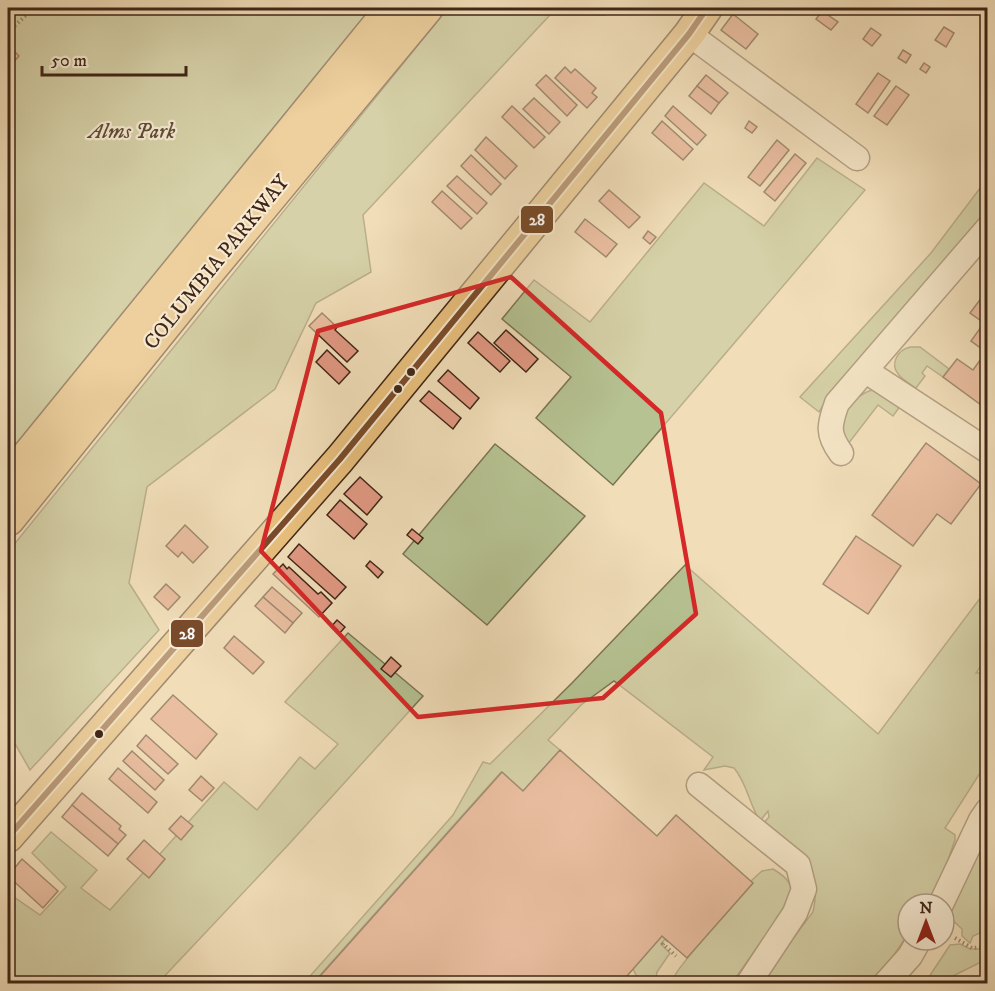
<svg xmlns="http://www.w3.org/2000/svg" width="995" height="991" font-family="'IM FELL DW Pica',serif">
  <rect width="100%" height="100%" fill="#f1deb9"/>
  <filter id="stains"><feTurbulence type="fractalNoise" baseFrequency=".00333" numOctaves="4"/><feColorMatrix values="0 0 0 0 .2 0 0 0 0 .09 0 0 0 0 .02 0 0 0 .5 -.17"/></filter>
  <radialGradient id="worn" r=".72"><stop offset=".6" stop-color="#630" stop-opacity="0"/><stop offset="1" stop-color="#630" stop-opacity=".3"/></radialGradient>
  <g fill="#b6c292" stroke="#7b7454" stroke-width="1.5">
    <polygon points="8,8 393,8 8,481"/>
    <polygon points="448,8 614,8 605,15 550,15 363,215 371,272 316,303 275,389 147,487 129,583 159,630 30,770 14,742 8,747 8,552"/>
    <polygon points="817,158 865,190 613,485 536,418 571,377 502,319 534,280 590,322 704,183 764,226"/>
    <polygon points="987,179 987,212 886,335 830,394 819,412 800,397 931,253"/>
    <path d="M910,347H920L949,369L943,377L927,366L922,373L925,376L916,388C910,384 903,380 899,375C889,364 898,350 910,347Z"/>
    <path d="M874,389L901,405L893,416L878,405L848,444C832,420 850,397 874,389Z"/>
    <polygon points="495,444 585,516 487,625 403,554"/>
    <path d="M685,565L878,734L987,589V657L976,673H987V762L945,828L955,835V840L943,874L929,903L908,904V934L884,970L869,983H759L813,912C824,865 796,850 763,824L769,817L768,811L760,821C749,804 747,783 734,768L725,766L704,770L713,757L614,681L581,705L548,740L560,750L523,791L501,772L313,983L303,984L453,815L483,762L490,764L572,683Z"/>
    <polygon points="348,633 423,696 289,844 158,983 8,983 8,893 40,915 66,887 32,853 51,832 97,870 81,888 110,910 224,782 257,810 300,757 315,769 338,744 285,702"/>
    <polygon points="978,851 987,857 987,925 980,933 973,936 970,943 962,936 962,929 948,916 949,911"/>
    <path d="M773,869C786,877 792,882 792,898L732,983L671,984C672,970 740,899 753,883L751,881L762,871Z"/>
    <polygon points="662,936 665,939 661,944 670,953 657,972 655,983 636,983 637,977 633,969"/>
    <polygon points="960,944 970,949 987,949 987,959 939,983 925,983 950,945"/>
  </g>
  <g fill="#e29984" stroke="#402617" stroke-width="1.5">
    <polygon points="822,11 838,22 831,30 816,19"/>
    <polygon points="733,14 758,34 746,49 721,30"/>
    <polygon points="944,27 954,33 946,47 935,40"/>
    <polygon points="871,28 881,35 872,46 863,39"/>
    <polygon points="8,45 19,56 8,68"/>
    <polygon points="903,50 911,55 906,63 898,58"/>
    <polygon points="924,63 930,67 926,73 920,69"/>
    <polygon points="565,67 571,73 575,69 596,88 592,93 597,97 587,108 555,78"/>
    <polygon points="878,73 890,81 868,113 856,104"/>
    <polygon points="546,75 577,105 567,116 536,85"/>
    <polygon points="706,75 728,93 719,103 697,86"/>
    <polygon points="697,86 719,103 711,114 689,96"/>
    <polygon points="896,86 909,95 887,125 874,116"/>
    <polygon points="534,98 560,122 549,134 523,109"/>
    <polygon points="512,106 545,137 534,148 502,117"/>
    <polygon points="673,106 706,135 697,145 665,116"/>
    <polygon points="662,121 693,149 683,160 652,133"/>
    <polygon points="749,121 757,127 752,133 745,128"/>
    <polygon points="486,137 517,166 505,179 475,150"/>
    <polygon points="777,140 789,150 760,186 748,177"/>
    <polygon points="795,154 806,163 775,201 764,192"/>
    <polygon points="471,155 501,184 491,195 461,166"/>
    <polygon points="457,176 487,203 477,214 447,186"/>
    <polygon points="609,190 640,217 629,228 599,201"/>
    <polygon points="442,191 472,218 461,229 432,202"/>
    <polygon points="585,219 617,244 606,257 575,232"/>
    <polygon points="648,231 656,237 650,244 643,238"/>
    <polygon points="988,289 988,410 943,377 957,359 973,370 986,352 971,341 984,323 970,313"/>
    <polygon points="322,313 337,327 335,330 358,351 347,362 309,326"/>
    <polygon points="506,330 538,359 526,372 494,343"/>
    <polygon points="478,332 510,361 500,372 468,343"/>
    <polygon points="327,350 350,372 339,384 316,362"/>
    <polygon points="448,370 479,398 470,409 438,381"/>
    <polygon points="429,391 461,418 453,429 420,401"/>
    <polygon points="926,443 981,484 951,524 937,514 913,546 872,515"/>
    <polygon points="360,477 382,497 367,515 344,494"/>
    <polygon points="340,500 367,524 354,539 327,515"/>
    <polygon points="185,525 208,547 193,563 182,552 178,557 166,546"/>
    <polygon points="412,529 423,538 418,544 407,535"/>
    <polygon points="856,536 901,566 868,614 823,584"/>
    <polygon points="299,544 346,587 335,599 288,557"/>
    <polygon points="370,561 383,572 378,578 366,566"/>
    <polygon points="283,564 287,569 289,567 318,594 321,592 332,603 319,617 273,574"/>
    <polygon points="166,584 180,597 168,610 154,597"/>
    <polygon points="272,587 302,613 293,623 263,597"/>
    <polygon points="263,597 293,623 285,633 255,606"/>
    <polygon points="337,620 345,627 339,634 331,627"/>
    <polygon points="234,636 264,662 253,674 224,648"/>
    <polygon points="391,657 401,666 391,677 381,669"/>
    <polygon points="173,695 217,734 196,759 151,719"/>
    <polygon points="146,735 178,764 168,774 137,746"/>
    <polygon points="560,750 657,836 676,815 753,883 687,958 662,936 620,984 313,984 502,772 523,791"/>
    <polygon points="132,751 164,780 155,790 123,761"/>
    <polygon points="118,768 157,802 148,813 109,779"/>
    <polygon points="201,776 214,788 202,801 189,790"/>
    <polygon points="82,793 121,826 119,829 126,835 118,844 72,805"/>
    <polygon points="72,805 118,844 108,856 62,817"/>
    <polygon points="181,816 193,826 181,840 169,829"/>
    <polygon points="144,840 165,859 149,878 127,859"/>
    <polygon points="22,859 58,891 43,908 8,876"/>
  </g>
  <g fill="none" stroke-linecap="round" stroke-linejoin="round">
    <defs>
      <g id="minor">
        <polyline points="689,34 857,158"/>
        <polyline points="866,371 988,451"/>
        <path d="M841,453C827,434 829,425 837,403L988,228"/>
        <polyline points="699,785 798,865 804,889 795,913 748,984"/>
        <polyline points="941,904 981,820 988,810"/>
        <polyline points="885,984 910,956 919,940"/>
      </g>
      <polyline id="major" points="8,837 340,459 689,34 707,8"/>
      <g id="highway">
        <polyline points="8,481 393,8"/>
        <polyline points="8,519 204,276 426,8"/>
      </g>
    </defs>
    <use href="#minor" stroke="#6c5440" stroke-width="27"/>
    <use href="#major" stroke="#402617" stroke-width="33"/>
    <use href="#highway" stroke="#402617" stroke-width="36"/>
    <g stroke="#402617" stroke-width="4" stroke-dasharray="1.5 3" stroke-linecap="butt">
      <polyline points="8,32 34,8"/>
      <polyline points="955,938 972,948 988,947"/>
      <polyline points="667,940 663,944 676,956"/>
    </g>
    <use href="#minor" stroke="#f6ead2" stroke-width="24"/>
    <use href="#major" stroke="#e8bf7c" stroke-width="30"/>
    <use href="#highway" stroke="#e8bf7c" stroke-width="33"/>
    <defs>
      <polyline id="bus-1" points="8,837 340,459 689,34 707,8"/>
    </defs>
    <use href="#bus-1" stroke="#f6ead2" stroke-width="10"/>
    <use href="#bus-1" stroke="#7a4b2a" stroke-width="6"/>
  </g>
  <path d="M0 0H995V991H0ZM511,277L661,413L696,614L603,698L418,717L261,551L318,331Z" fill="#f1deb9" fill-opacity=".55" fill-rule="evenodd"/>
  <path fill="none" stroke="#d62828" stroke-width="4.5" stroke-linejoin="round" d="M511,277L661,413L696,614L603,698L418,717L261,551L318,331Z"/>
  <g fill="#402617" stroke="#f6ead2" stroke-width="2">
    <circle cx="411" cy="372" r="5"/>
    <circle cx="398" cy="389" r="5"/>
    <circle cx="99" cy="734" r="5"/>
  </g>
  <g text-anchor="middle" stroke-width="4.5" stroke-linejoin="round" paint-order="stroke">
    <g font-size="21" font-style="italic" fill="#5e4d36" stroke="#f6ead2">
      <text x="132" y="138">Alms Park</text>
    </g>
    <g font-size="21" fill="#402617" stroke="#f6ead2">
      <text transform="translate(216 262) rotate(-51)" y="7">COLUMBIA PARKWAY</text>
    </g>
  </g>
  <g stroke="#f6ead2" stroke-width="2">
    <rect x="520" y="205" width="34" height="29" rx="6" fill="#7a4b2a"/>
    <rect x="170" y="619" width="34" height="29" rx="6" fill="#7a4b2a"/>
  </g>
  <g font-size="16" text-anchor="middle" font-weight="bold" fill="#fff">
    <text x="537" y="225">28</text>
    <text x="187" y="639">28</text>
  </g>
  <rect width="995" height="991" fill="none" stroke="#f1deb9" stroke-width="30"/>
  <rect x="9" y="9" width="977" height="973" fill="none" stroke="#402617" stroke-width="3"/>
  <rect x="15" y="15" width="965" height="961" fill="none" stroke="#402617" stroke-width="1.5"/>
  <g transform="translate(926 922)"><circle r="28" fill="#f6ead2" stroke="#ad9c87" stroke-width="1.5"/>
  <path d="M0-4.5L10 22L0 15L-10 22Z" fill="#8f2418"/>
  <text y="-9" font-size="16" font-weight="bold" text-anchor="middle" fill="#402617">N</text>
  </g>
  <path d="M42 66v9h144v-9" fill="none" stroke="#402617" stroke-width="3"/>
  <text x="51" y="66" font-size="18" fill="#402617" stroke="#f6ead2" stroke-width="4.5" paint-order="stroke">50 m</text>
  <rect width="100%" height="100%" filter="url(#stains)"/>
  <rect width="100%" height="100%" fill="url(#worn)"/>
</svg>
